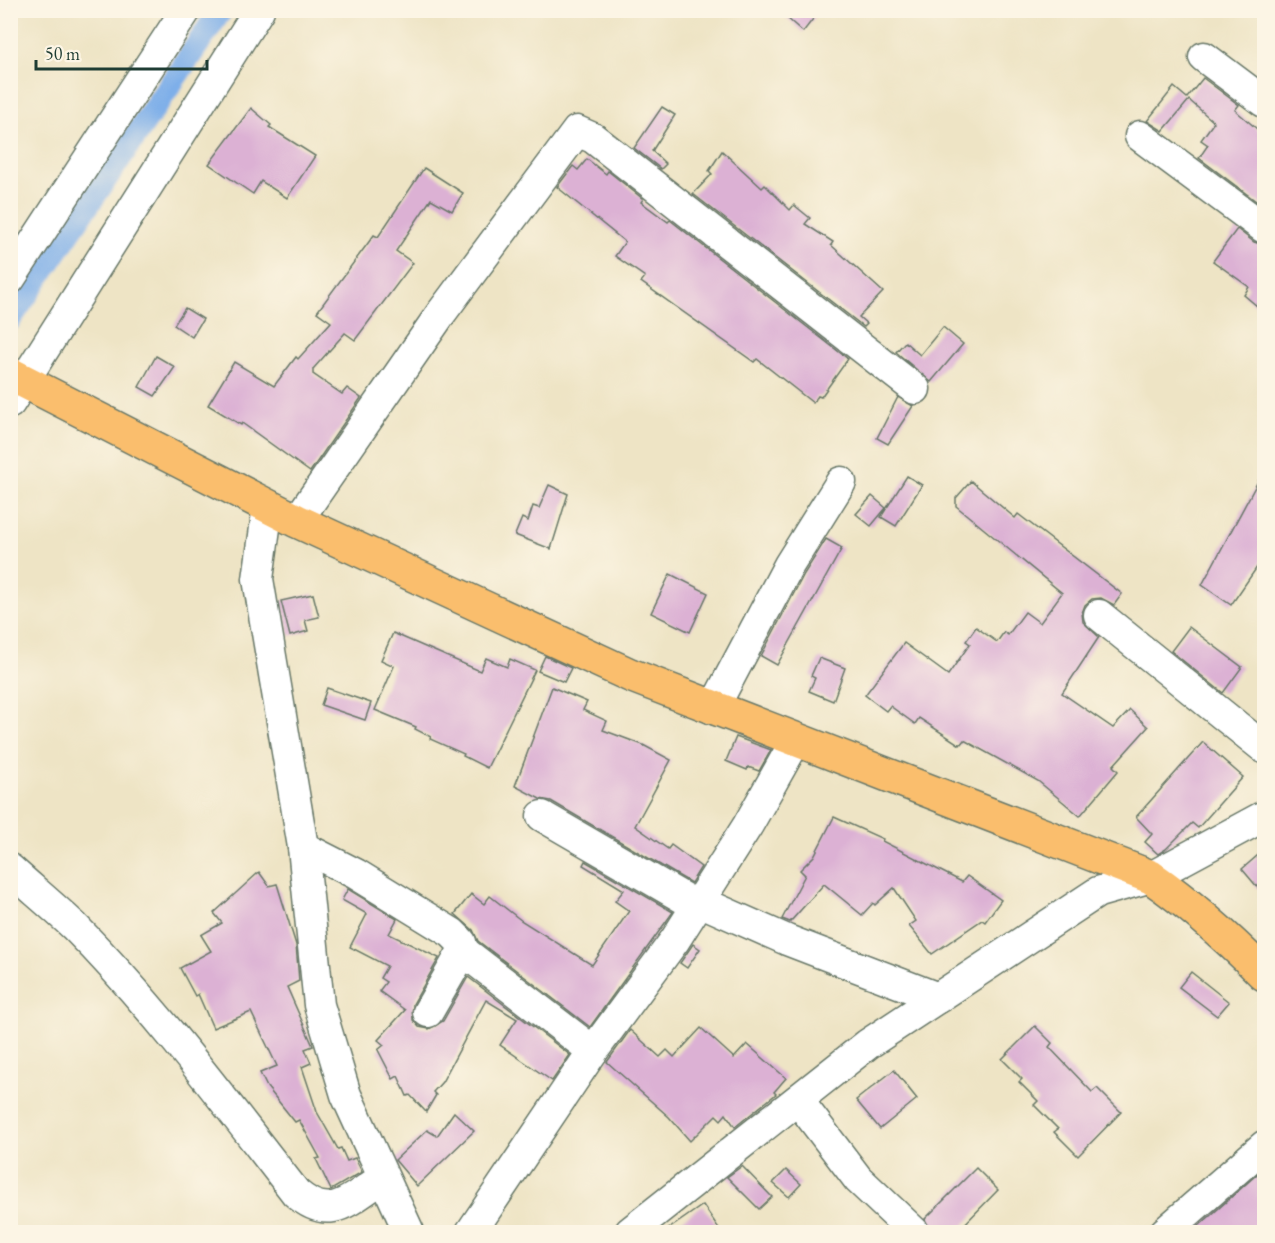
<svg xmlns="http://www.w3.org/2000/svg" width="1275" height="1243" font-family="'EB Garamond',serif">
  <rect width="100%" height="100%" fill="#fcf5e5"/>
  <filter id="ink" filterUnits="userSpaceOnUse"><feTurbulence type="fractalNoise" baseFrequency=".0167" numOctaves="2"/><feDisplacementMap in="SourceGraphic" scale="12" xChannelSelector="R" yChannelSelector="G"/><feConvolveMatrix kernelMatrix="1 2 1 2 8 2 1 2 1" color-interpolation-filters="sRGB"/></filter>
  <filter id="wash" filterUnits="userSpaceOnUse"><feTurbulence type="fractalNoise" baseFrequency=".008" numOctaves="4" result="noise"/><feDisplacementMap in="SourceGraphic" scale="24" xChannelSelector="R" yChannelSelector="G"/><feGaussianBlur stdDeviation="1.35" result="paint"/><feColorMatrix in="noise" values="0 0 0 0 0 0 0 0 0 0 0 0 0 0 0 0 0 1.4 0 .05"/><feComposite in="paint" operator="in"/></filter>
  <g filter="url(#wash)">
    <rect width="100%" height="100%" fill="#eee4c5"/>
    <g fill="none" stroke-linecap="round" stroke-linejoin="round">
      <polyline stroke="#7eafe9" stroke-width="24" points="10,319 221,10"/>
    </g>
    <g id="blocks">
      <g fill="#dcb1d4">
        <polygon points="778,10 820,10 803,32"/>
        <polygon points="1203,78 1239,105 1235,110 1264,135 1264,207 1199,158 1208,145 1201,140 1214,122 1189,100 1163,131 1147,121 1174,87 1187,98"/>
        <polygon points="662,107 675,115 652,151 666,164 661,169 634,148"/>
        <polygon points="251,108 271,125 269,127 315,156 287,198 261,181 253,194 209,164"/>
        <polygon points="722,151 762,188 765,185 790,210 794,205 810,218 805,224 833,242 831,245 883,292 859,317 867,324 864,327 693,194 712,174 709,171"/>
        <polygon points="587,159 606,174 608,171 643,199 641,202 668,222 670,220 848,359 821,397 818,396 813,403 757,359 754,362 641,282 645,277 615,256 625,242 557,187 573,166 578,170"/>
        <polygon points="424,168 463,193 452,211 431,199 396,251 413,263 355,340 345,333 313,369 313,374 342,394 347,388 361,398 310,472 242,423 241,425 208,405 234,362 274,386 296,357 298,359 331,322 317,312 374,235 378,237"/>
        <polygon points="1237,229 1254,242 1264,245 1264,312 1244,295 1249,287 1213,261"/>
        <polygon points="185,308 203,319 192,337 174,325"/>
        <polygon points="943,327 963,344 931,382 896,352 905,342 920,355"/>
        <polygon points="156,356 175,367 155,396 139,387"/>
        <polygon points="898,397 913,406 888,444 877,438"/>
        <polygon points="1264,470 1264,557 1231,605 1202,585"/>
        <polygon points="907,476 922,485 896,526 881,517"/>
        <polygon points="971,481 1015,518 1018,514 1122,594 1114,605 1101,598 1092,599 1085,605 1082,613 1083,622 1099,637 1062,693 1113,728 1130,710 1148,727 1113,766 1118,771 1080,816 1038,781 964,740 960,745 919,718 915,724 890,706 886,711 865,695 904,643 948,675 970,644 966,641 976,627 997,642 1004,632 1008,635 1025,612 1040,623 1062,593 956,506 956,498"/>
        <polygon points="549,485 568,494 551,549 515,535 522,518 528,521 533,506 539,508"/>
        <polygon points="872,496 886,508 871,526 856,514"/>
        <polygon points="826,539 842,548 777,665 761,656 804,574"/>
        <polygon points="670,574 708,593 690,632 651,613"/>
        <polygon points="313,594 319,617 305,620 308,631 290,636 281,601"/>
        <polygon points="1189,627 1242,667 1223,693 1171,651"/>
        <polygon points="393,633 480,671 486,658 507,667 510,659 535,670 487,768 463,756 464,754 430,739 431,737 415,729 416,727 375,710 394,666 381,660"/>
        <polygon points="545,656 571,668 564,682 538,671"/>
        <polygon points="819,658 845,668 833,701 809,691 815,678 811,676"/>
        <polygon points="552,687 587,702 583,710 607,721 603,730 643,745 671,760 635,826 668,849 671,845 701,867 691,883 551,801 540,799 515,786"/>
        <polygon points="327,688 371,703 365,720 321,705"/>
        <polygon points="736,737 771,750 759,771 748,767 747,770 726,761"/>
        <polygon points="1203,742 1243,777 1198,828 1192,823 1166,849 1158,854 1145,842 1152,834 1136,817"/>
        <polygon points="834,817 883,839 882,841 962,882 967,876 1001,900 985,922 982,920 932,954 909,926 916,921 894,888 875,905 873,903 862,915 824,884 790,922 782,919 805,875 800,870 814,856"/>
        <polygon points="1264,850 1264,895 1242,869"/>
        <polygon points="585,861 673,912 590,1027 478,941 473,930 455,914 471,894 484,904 490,896 522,921 592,965 629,911 615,901 624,890 583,865"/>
        <polygon points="259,872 269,886 277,884 296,945 299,981 287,987 313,1046 305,1049 311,1063 302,1067 317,1112 338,1149 341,1148 347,1161 355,1158 362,1172 331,1190 316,1159 320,1158 299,1120 295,1122 267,1087 260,1073 277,1066 251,1012 213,1028 198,994 195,996 180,968 211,951 201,935 222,923 214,913"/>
        <polygon points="348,889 397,919 389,934 439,958 413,1004 413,1020 419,1027 429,1029 443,1021 468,977 570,1055 552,1081 500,1045 517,1019 486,1000 442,1082 433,1092 436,1095 426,1112 410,1095 407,1096 398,1076 393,1079 378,1050 384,1045 378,1040 405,1010 379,991 386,982 380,978 387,966 350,947 367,914 342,900"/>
        <polygon points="693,944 700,949 687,968 680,963"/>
        <polygon points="1191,972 1229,1002 1217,1016 1179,987"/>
        <polygon points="1035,1026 1052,1043 1049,1047 1092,1092 1097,1088 1121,1112 1078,1156 1054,1132 1058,1129 1034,1105 1038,1101 1019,1082 1022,1079 1002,1059"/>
        <polygon points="701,1028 734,1058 747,1044 786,1078 774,1092 776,1094 735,1127 726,1114 721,1120 716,1115 690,1141 669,1117 607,1062 630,1030 660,1057 667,1050 674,1057"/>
        <polygon points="894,1070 917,1099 880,1129 856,1100"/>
        <polygon points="454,1112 474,1131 417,1186 395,1160 427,1130 437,1136"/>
        <polygon points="742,1166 772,1197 759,1209 727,1177"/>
        <polygon points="976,1168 998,1190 956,1233 931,1233 925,1219"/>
        <polygon points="1264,1168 1264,1233 1191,1233"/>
        <polygon points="786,1170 801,1184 789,1197 773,1183"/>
        <polygon points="703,1205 722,1233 663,1233"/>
      </g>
    </g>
  </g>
  <g filter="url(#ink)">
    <use href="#blocks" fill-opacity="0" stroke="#677767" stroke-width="1.5"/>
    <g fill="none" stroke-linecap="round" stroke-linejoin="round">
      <defs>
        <g id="minor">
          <polyline points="1204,57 1264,102"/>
          <polyline points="1140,136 1264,228"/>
          <polyline points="10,279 186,10"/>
          <polyline points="10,403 259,10"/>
          <polyline points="268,506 258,579 303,847 319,1005 346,1095 409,1232"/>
          <polyline points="297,521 442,312 577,131 593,138 915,389"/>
          <polyline points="1099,615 1264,748"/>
          <polyline points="713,709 789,565 841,482"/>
          <polyline points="542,816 697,906"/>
          <polyline points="303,847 356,874 452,933 461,942 463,951 428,1012"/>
          <path d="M10,869C32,889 54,907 75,927C156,1009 225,1102 296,1193C331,1224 350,1199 383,1178"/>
          <polyline points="699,901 787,940 938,998"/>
          <polyline points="463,951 593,1051"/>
          <polyline points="798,1100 858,1179 914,1232"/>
          <polyline points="471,1232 593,1051 675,940 748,825 796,740"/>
          <polyline points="630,1232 868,1044 1098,892 1151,877 1264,816"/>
          <polyline points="1165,1232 1264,1146"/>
        </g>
        <path id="major" d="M10,374L297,521L630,675L1151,877C1193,906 1228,938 1264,974"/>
      </defs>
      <use href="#minor" stroke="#677767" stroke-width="33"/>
      <use href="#major" stroke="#677767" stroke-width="36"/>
      <use href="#minor" stroke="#fff" stroke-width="30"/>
      <use href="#major" stroke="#fabe6d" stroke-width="33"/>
    </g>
  </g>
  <rect width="1275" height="1243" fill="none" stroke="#fcf5e5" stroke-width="36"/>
  <path d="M36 60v9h171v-9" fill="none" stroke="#1f3d34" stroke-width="3"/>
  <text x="45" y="60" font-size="18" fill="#1f3d34" stroke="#fcf5e5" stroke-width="4.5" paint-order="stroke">50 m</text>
</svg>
